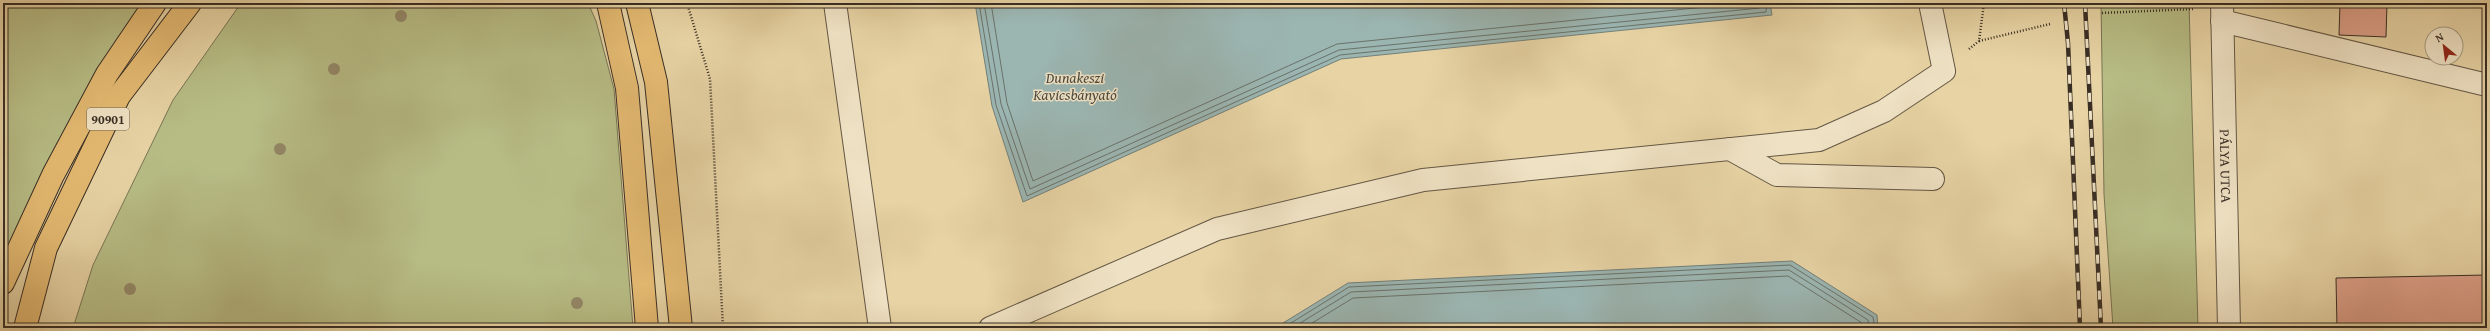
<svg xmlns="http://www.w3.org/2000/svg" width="2490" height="331" font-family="'Gentium Book Plus',serif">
  <rect width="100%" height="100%" fill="#e7d3a4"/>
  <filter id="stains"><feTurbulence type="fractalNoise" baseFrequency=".005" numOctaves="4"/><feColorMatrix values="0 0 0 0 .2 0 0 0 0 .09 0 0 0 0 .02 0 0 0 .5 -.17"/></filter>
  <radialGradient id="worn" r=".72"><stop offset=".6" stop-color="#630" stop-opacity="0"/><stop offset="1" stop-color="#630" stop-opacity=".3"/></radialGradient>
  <g fill="#b7bc85" stroke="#787554">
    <polygon points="3,3 145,3 3,268"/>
    <polygon points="241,3 588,3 596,21 614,89 633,328 73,328 93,265 173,100"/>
    <polygon points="2101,3 2189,3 2198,328 2113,328 2104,194"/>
  </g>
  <g fill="#9bb5b1" stroke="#737f79">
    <polygon points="975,3 1770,3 1772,15 1341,59 1023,202 992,106"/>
    <polygon points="1792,261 1877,315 1878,328 1275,328 1348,283"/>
  </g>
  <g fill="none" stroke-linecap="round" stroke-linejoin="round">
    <g stroke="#6a726a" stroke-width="1">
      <polyline points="979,3 996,105 1027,196 1340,55 1766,12 1767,3"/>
      <polyline points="984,3 1001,104 1030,189 1339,50 1760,8 1762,3"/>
      <polyline points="991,3 1007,103 1033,181 1337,44 1745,3"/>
      <polyline points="1283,328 1349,287 1790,265 1873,317 1875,328"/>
      <polyline points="1292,328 1351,292 1789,270 1868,320 1869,328"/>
      <polyline points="1304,328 1353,298 1788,276 1862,323 1863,328"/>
    </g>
  </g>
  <g fill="#dea089" stroke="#382e24">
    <polygon points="2340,3 2387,3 2386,37 2339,35"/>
    <polygon points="2487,275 2487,328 2337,328 2336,278"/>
  </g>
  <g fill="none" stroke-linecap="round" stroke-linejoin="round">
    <defs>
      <g id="minor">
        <polyline points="835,3 880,328"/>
        <path id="s1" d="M2222,3L2229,328"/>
        <polyline points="2222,21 2487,85"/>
        <polyline points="1730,149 1777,175 1933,179"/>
        <polyline points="990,328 1217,229 1423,180 1819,140 1884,111 1944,71 1930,3"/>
      </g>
      <g id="major">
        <polyline points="608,3 627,88 647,328"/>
        <polyline points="637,3 656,82 681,328"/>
      </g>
      <g id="highway">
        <polyline points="3,283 53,175 107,74 155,3"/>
        <polyline points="25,328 46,248 119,96 190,3"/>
      </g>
    </defs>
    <use href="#minor" stroke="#645744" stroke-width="24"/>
    <use href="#major" stroke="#382e24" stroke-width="24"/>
    <use href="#highway" stroke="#382e24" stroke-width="24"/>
    <g stroke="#382e24" stroke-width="2.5" stroke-dasharray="1 2" stroke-linecap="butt">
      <polyline points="687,3 710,79 723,328"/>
      <polyline points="2102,13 2193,9"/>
      <polyline points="1979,41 2050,24"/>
      <polyline points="1969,49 1979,41 1984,3"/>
    </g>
    <use href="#minor" stroke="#efe2c4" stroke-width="22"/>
    <use href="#major" stroke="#e4ba72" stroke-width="22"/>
    <use href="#highway" stroke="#e4ba72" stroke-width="22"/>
    <defs>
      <g id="rail">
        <polyline points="2064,3 2068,43 2080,328"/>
        <polyline points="2085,3 2101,328"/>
      </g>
    </defs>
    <use href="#rail" stroke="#382e24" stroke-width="4.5"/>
    <use href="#rail" stroke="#efe2c4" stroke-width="3" stroke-dasharray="9" stroke-linecap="butt"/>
  </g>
  <g fill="#948868">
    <circle cx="401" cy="16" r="6"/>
    <circle cx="334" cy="69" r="6"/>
    <circle cx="280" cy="149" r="6"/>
    <circle cx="130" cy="289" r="6"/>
    <circle cx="577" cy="303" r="6"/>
  </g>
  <g text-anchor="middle" stroke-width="3" stroke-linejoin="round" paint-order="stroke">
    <rect fill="#efe2c4" stroke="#6f6454" stroke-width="1" x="87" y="108" width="42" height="22" rx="3"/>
    <g font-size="13" font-weight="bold" fill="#382e24">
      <text x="108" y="124">90901</text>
    </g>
    <g font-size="14" fill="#382e24" stroke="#efe2c4">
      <text dy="5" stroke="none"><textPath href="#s1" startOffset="163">PÁLYA UTCA</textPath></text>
    </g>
    <g font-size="15" font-style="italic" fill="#4c4940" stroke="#efe2c4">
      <text x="1075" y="83">Dunakeszi<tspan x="1075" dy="17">Kavicsbányató</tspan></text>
    </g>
  </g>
  <rect width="2490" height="331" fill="none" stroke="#e7d3a4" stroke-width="16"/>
  <rect x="4" y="4" width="2482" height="323" fill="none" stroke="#382e24" stroke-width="2"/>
  <rect x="8" y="8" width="2474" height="315" fill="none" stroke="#382e24"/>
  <g transform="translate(2444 46) rotate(331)"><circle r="19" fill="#efe2c4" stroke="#a69a84"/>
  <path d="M0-3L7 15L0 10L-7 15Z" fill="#8f2418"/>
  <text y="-6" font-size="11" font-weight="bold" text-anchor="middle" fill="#382e24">N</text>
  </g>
  <rect width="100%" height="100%" filter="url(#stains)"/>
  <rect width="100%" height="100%" fill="url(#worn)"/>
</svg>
